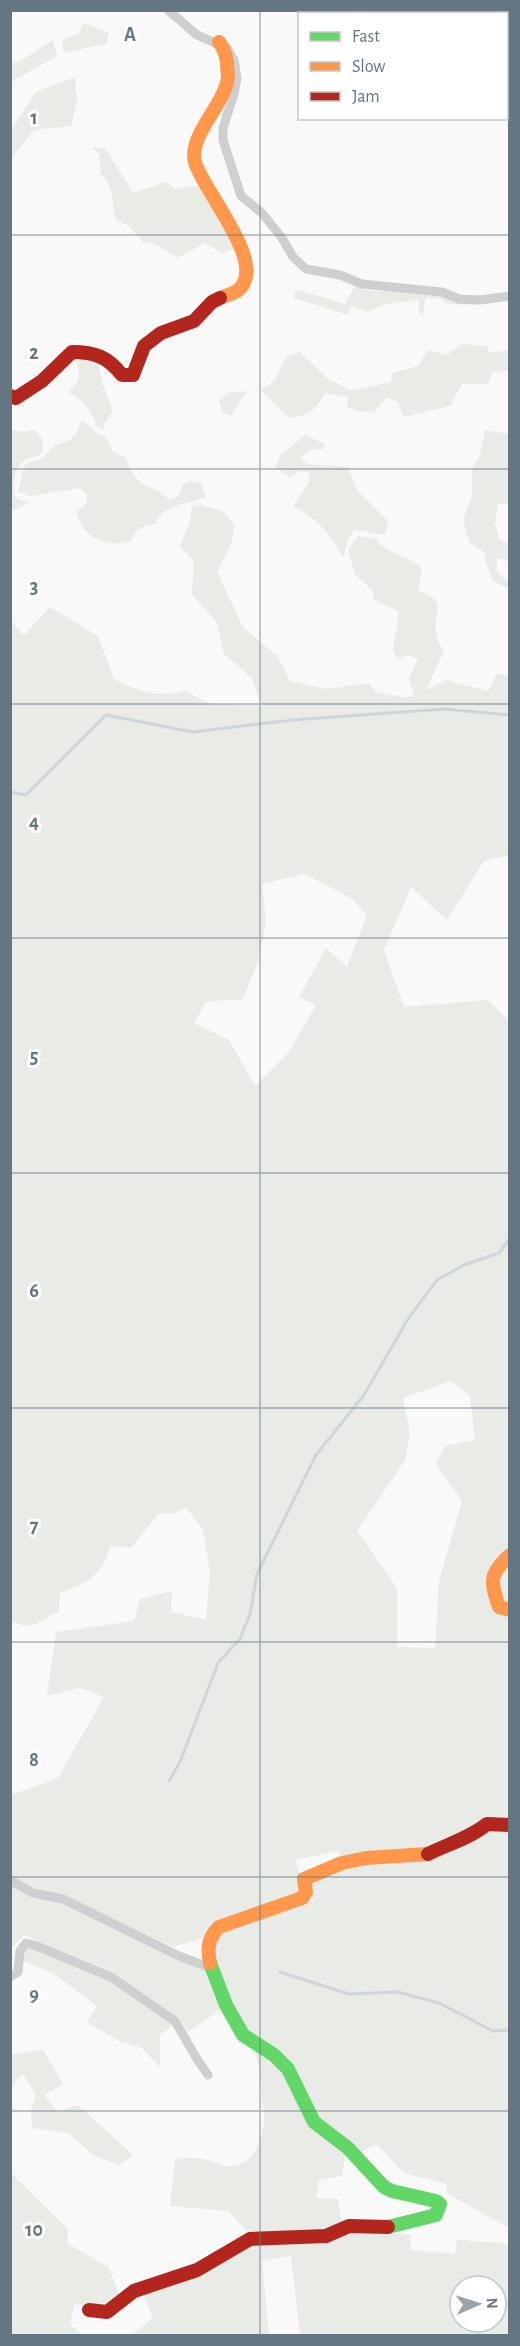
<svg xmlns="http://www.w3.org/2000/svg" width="520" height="2346" font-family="'Alegreya Sans',sans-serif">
  <rect width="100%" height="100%" fill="#f9f9f9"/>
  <g fill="#e8ebe6" fill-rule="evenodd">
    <path d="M83,23L108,32L107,44C92,45 79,51 64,53L62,40L79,34Z"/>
    <polygon points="53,40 57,56 11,82 11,64 20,61"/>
    <polygon points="75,77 77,102 71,126 34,130 11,158 11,126 13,128 36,92"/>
    <path d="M92,147L105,148L133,193L166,182L175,189L202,185L211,205L236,249L222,253L205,243L178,258L153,243L143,242L129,226L116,220C111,204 115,185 101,174L99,154Z"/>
    <path d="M355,286L370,291L438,293L480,303L477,305L448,304L441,299L426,298L423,314L419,313V300L384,304L367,312L350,306L348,315L294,298L295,290C312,292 328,300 345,304Z"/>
    <path d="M461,344L487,346L490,353L509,350V370L492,372L488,384H462L450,406L404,417L397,401L386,398L375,411L360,412L347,407L348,397L325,393C314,411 312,414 289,418L261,390L275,380L286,357L300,352L327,378L352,391L391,382L392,373L418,366L428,350L447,355Z"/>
    <path d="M89,357L97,358L103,385L113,411L105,423L104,429L97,427C92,411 83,400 68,392C78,383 82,378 77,365L80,359Z"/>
    <polygon points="247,391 231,416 223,413 219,401 228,393"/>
    <path d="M81,421L85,422L96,433L106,437L113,452L126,458C136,491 151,482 170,500L179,496L183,484L192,481L201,483L206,497C188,506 164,502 155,524C141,526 135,529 131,542C104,547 84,539 76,512L86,504L87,494L80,488L30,496L18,491L25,464L43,458L55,445L70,440L76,434Z"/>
    <path d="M11,430L24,432L34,430L41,437L44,449L39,456C16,458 11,477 15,498L29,502L17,509L11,510Z"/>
    <polygon points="485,430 509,434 509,503 498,504 495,524 499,539 509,544 509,561 497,558 497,572 509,581 509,589 493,581 486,563 484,552 469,542 463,519 472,496 472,468 480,456"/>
    <path d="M305,435L325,444V449L311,450L300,458L308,464L348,467L357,490L388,521L385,534C374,535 365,530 354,531L348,540L343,558C331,534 317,518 293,506L309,482V473L300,471L290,477L275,467L280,456Z"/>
    <path d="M201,505L224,512L235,526L231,544L217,572L243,627L278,657L290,681L326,689L369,683L376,692L407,698L414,695L409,679L418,659L409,655L398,659L393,651C394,636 399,625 398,611L374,600L372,590L355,574L348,549L358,536L376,539C390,558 406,552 422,569L418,590C451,603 432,609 436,633C437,640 440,645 444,651L426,690L447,680L488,691L497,674L509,675V855L484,861L447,920L411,887L384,950L404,1007L488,1000L509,1021L510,1553L489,1581L509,1613V1822L425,1853L341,1860L338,1851L296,1860L301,1883V1893L216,1924L201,1939L173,1947L64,1897L34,1888L11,1877V1795L58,1778L104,1697L80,1688L47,1696L56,1632L134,1621L140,1599L172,1591L171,1612L206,1620L210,1572L203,1530L186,1507L176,1513L158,1514L131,1548L110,1546C103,1575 87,1584 60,1593L59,1612C38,1619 34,1634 11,1620L10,620L24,635L50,607L98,636L114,679C141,693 155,697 186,691L210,704L261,705L252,678L224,654L217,623L192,594L194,562L180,546L189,524L192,506ZM305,874L351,898L367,915L347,967L326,948L299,997L316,1005L289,1052L255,1086L229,1040L194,1023L206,1002L243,999L259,959L266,923L262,884ZM451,1381L470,1396L475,1440L445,1446L436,1464L462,1501L439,1581L435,1648L397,1647V1588L357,1531L405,1460L410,1434L403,1398Z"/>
    <polygon points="509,1560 509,1605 503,1605 496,1579"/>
    <polygon points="490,1826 509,1828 509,2228 448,2194 446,2184 404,2173 376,2144 357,2154 316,2122 300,2087 244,2033 215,1966 212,1947 216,1935 236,1925 311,1900 307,1882 344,1865 427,1859"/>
    <polygon points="10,1883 32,1898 64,1903 210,1972 224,2007 188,2032 179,2018 112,1972 24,1935 11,1948"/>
    <polygon points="29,1948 111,1978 174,2025 160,2035 160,2067 141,2047 121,2042 87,2022 97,2006 54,1974 23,1961 23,1952"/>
    <path d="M253,2046L273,2059L346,2151L342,2176L319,2180L316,2198L338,2199L342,2222L325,2233L252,2236L228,2211L170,2206L175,2159C185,2158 196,2157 207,2160C218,2163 226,2169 238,2165C257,2160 265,2131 264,2114C264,2108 261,2102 261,2096C261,2074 259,2067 253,2046Z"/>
    <polygon points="43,2050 63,2084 44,2095 58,2112 78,2105 133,2155 119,2165 93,2155 69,2133 32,2128 31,2112 36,2095 23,2074 11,2085 11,2055"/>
    <polygon points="10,2172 68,2229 67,2243 109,2268 119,2295 108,2303 74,2305 70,2324 82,2335 11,2335"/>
    <path d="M350,2229L410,2235L411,2250L455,2254L457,2240L501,2243L509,2246V2335H300L291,2256L262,2260L269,2335L130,2336L153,2318L143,2295L252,2243ZM460,2286H496V2322H460Z"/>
  </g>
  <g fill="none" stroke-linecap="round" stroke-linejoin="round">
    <g stroke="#ced6d9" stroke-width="3">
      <polyline points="10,792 26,795 106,715 193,732 292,720 444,709 510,715"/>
      <polyline points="169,1781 180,1762 218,1663 240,1639 250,1614 257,1574 316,1455 364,1395 408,1319 437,1280 464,1265 499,1253 510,1238"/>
      <polyline points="280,1972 349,1994 398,1992 439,2003 493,2031 510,2030"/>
    </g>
    <g stroke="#cecfd0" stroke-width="9">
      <polyline points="168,10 197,35 227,48 234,60 237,78 234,94 223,128 223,140 241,196 262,213 282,238 293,257 306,269 340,275 362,284 442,292 459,299 480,300 510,296"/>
      <polyline points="10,1880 33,1893 63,1899 179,1956 211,1968"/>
      <polyline points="10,1977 18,1972 20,1951 26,1943 37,1946 111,1977 175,2021 197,2059 208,2075"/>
    </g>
    <polyline stroke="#63d668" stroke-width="14" points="210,1963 226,2005 243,2035 274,2055 288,2069 314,2122 348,2148 384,2187 392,2191 436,2201 440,2204 436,2215 388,2227"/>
    <g stroke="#ff974d" stroke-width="14">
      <path d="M219,42C224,48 226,55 227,63C227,68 228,73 228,77C225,105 188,135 195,162C202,190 271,266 237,291C232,294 225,296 220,298"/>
      <path d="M510,1555C489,1574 490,1581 499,1607L510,1610"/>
      <path d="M210,1963C207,1948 208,1938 219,1927L302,1898L306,1892L304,1879L342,1863L366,1858L428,1854"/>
    </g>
    <g stroke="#b3261e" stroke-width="14">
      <path d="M10,396L16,398L42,381L72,352C95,352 108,357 122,375H133L144,346L161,333L194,321L212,302L220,298"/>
      <path d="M428,1854C448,1844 470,1838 487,1824L510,1825"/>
      <polyline points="89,2310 107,2312 134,2291 197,2270 250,2239 326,2236 349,2226 388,2227"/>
    </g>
  </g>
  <path fill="none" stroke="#657683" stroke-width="1.5" stroke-opacity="0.55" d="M260,10V2336M10,235H510M10,469H510M10,704H510M10,938H510M10,1173H510M10,1408H510M10,1642H510M10,1877H510M10,2111H510"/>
  <g font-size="20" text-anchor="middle" font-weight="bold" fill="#657683" stroke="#fff" stroke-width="6" stroke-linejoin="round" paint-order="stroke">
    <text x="130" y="41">A</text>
    <text x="34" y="124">1</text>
    <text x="34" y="359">2</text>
    <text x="34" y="593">3</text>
    <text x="34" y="828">4</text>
    <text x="34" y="1063">5</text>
    <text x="34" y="1297">6</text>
    <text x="34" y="1532">7</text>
    <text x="34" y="1766">8</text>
    <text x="34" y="2001">9</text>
    <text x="34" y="2236">10</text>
  </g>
  <rect width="520" height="2346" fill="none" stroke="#657683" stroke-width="24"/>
  <rect x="298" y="12" width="210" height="108" fill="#ffffff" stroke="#c1c8cd" stroke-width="1.5"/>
  <rect x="310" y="32" width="30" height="9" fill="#63d668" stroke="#c1c8cd" stroke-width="1.5"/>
  <text x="352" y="42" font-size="18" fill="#657683">Fast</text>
  <rect x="310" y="62" width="30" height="9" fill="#ff974d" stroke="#c1c8cd" stroke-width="1.5"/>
  <text x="352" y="72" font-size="18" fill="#657683">Slow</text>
  <rect x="310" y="92" width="30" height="9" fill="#b3261e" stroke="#c1c8cd" stroke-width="1.5"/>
  <text x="352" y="102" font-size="18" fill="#657683">Jam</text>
  <g transform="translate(478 2304) rotate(87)"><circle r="28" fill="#ffffff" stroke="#c1c8cd" stroke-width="1.5"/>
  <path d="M0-4.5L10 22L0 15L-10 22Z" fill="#99a4ac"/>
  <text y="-9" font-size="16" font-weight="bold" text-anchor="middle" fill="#657683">N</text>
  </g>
</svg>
